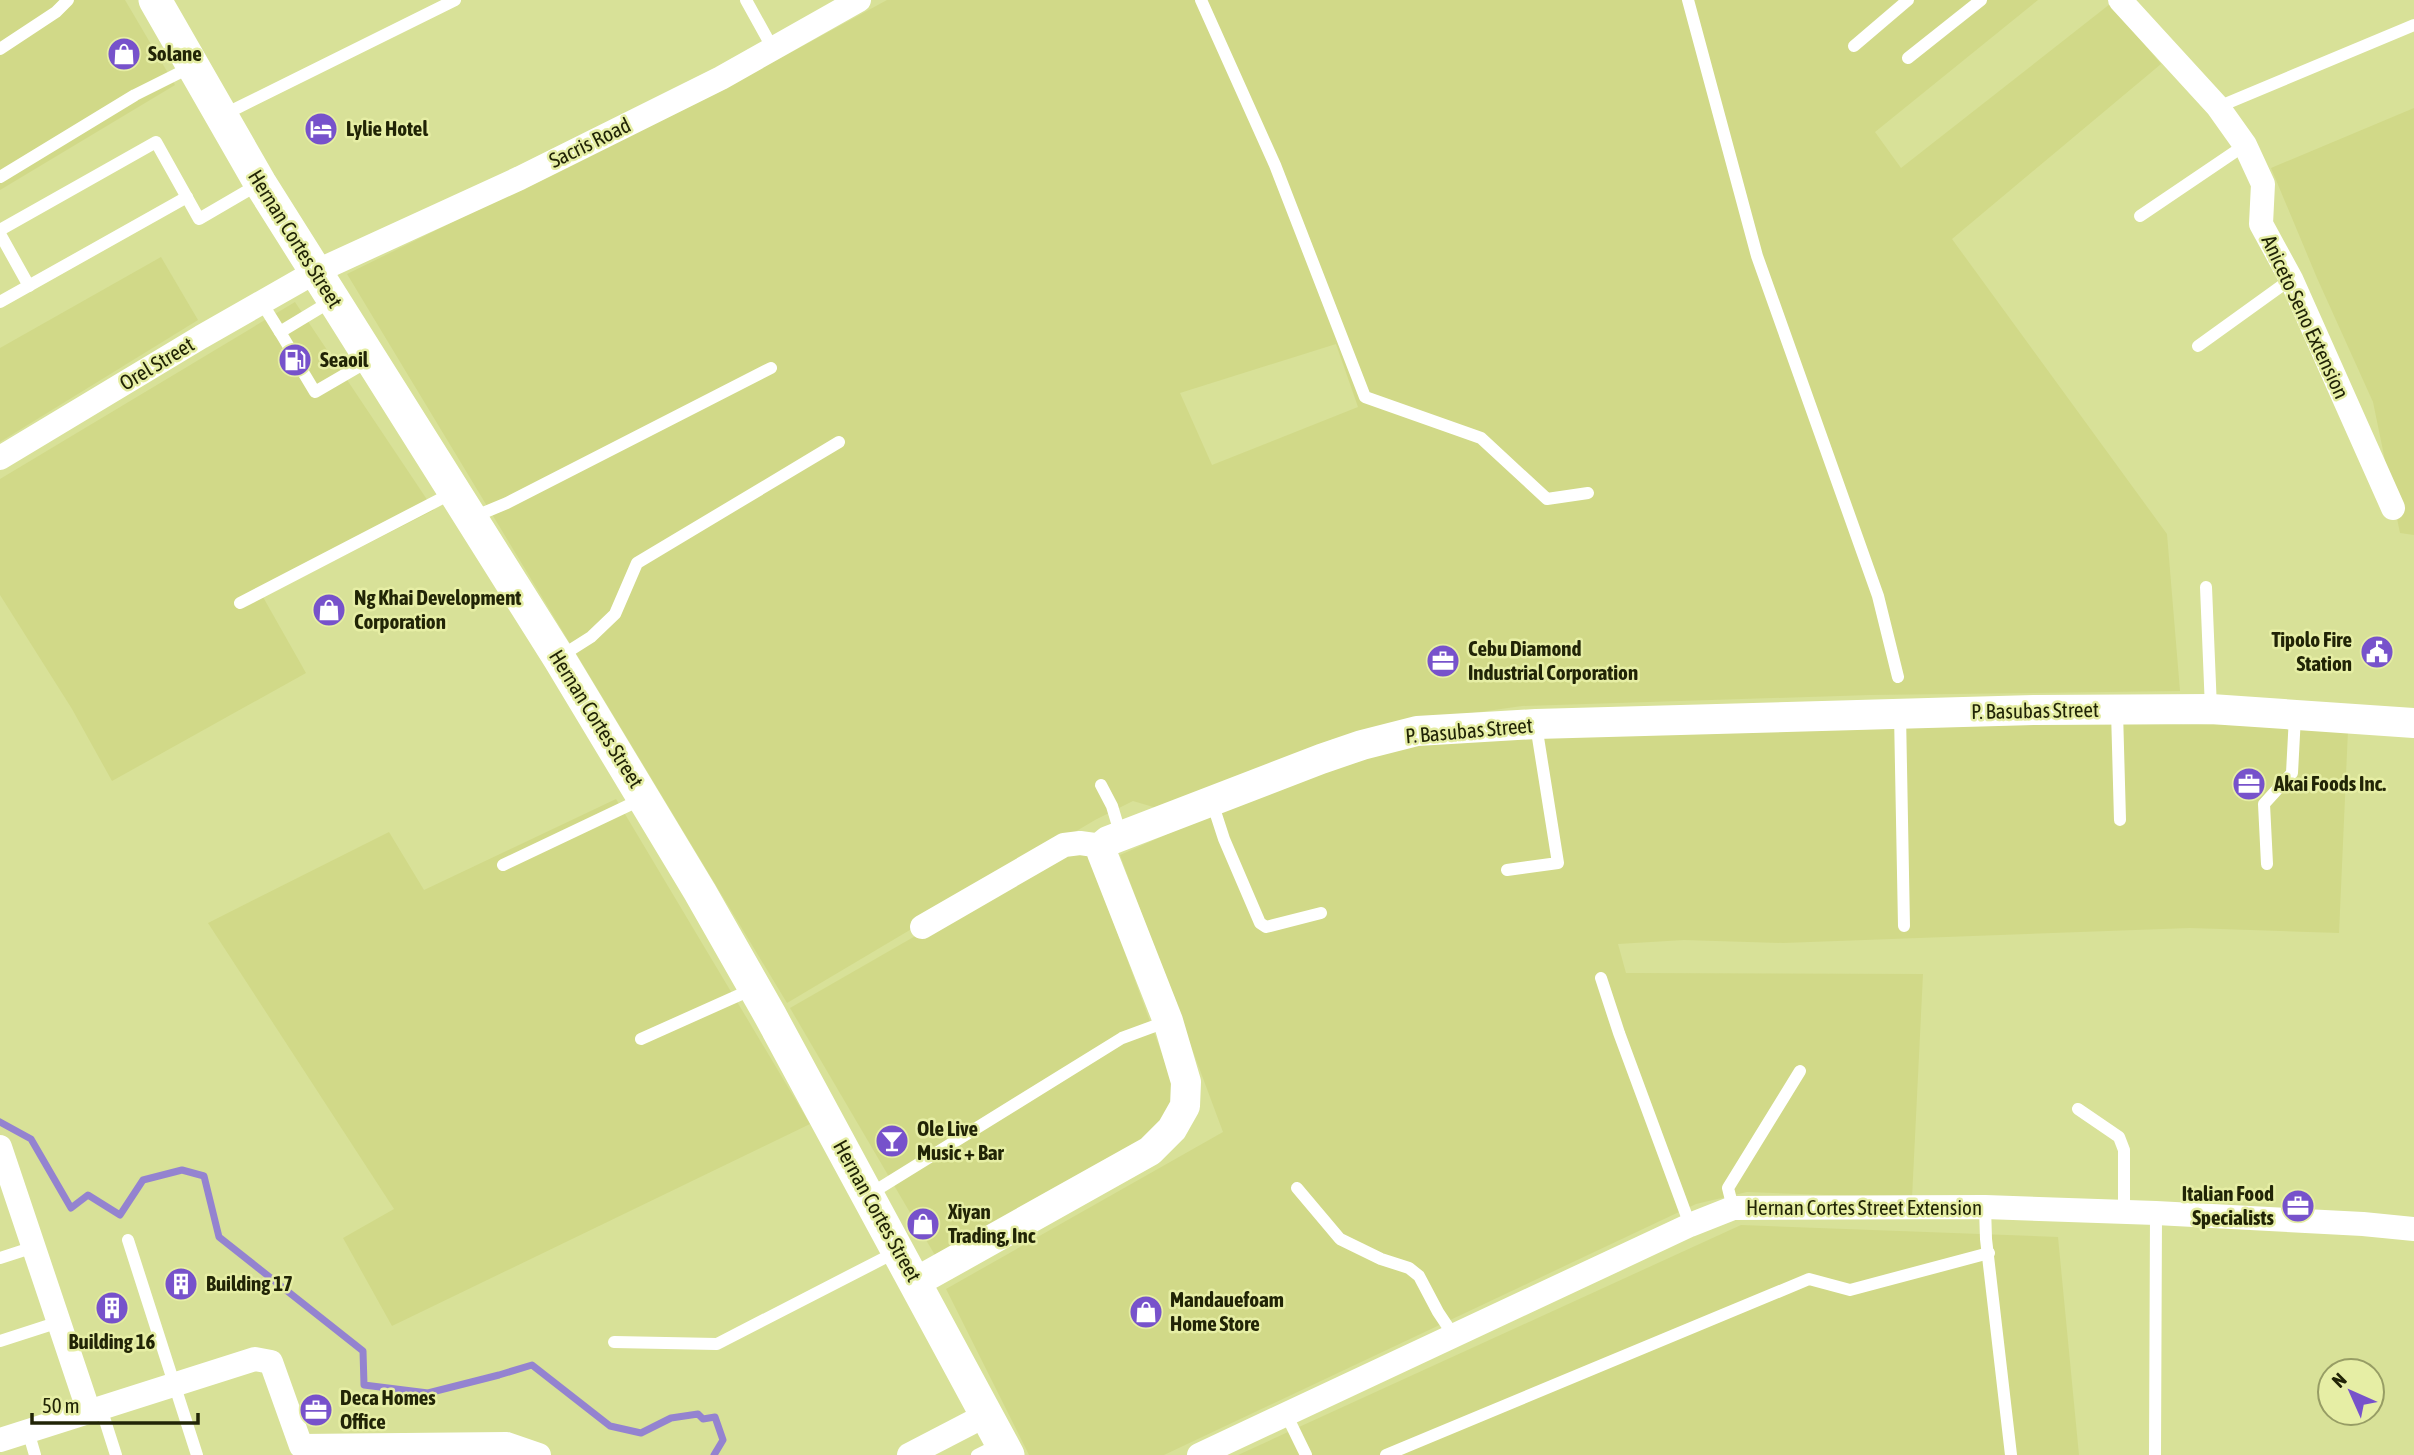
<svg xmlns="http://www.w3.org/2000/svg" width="2414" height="1455" font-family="'Asap Condensed',sans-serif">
  <rect width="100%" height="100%" fill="#d8e198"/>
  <g fill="#d1d988" fill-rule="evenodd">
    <polygon points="0,0 125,0 175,85 0,190"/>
    <path d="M887,0H2038L1875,132L1901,168L2110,4L2161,64L1952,239L2167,534L2180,691L1870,695L1522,706L1402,723L1160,809L1133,801L1095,820L787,1003L347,274L724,89ZM1336,344L1358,407L1212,465L1180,393Z"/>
    <polygon points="2414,108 2414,535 2400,533 2373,402 2317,278 2271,168"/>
    <polygon points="161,257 198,320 0,442 0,348"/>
    <polygon points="295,302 434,510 263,597 306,673 112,781 72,709 0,595 0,479"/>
    <polygon points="2198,724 2348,730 2339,933 2190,928 1783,943 1684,940 1618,944 1626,973 1923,974 1912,1198 1747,1192 1696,1204 1164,1455 1029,1455 946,1289 1223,1132 1120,855 1263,792 1339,765 1430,742 1545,737 2030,725"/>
    <polygon points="616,799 810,1124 392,1326 343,1238 394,1209 208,923 389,832 424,890"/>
    <polygon points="1070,847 1088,853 1172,1081 1171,1111 1150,1134 939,1262 790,1008"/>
    <polygon points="1741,1225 2058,1237 2079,1455 1238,1455"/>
  </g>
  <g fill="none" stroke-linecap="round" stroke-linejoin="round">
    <polyline stroke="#9483d0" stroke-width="7" points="0,1122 31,1139 71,1208 88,1195 120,1215 143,1180 182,1170 204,1176 219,1237 363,1351 364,1385 428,1393 499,1375 532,1365 610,1426 641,1433 671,1418 698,1414 703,1419 715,1417 723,1440 714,1455"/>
    <g stroke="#fff" stroke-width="12">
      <polyline points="746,0 773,49"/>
      <polyline points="1201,0 1275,165 1365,397 1481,438 1547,499 1588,493"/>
      <polyline points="1688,0 1757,256 1878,596 1898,677"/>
      <polyline points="1854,46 1908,0"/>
      <polyline points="0,49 56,12 68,0"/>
      <polyline points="1908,58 1981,0"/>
      <polyline points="2218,107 2414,25"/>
      <polyline points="223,115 455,0"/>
      <polyline points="0,177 135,95 191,67"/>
      <polyline points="2140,216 2245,145"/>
      <polyline points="0,230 156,142 199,219 259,184"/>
      <polyline points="0,234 29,286"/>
      <polyline points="0,302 187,197"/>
      <polyline points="262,303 280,332"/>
      <polyline points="2198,346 2291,279"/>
      <polyline points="289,347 280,332 333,300"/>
      <polyline points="303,372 315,392 370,360"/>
      <polyline points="471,518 507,503 771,368"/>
      <polyline points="2206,587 2211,709"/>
      <polyline points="240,603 454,492"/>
      <polyline points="561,656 591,637 615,614 637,563 839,442"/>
      <polyline points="2117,711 2120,820"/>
      <polyline points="1900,714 1904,926"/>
      <polyline points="1101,785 1112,806 1121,836"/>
      <polyline points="1212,802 1224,839 1260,923 1266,927 1321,913"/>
      <polyline points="2267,864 2264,804 2292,773 2295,716"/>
      <polyline points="503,865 642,799"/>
      <polyline points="1507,870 1558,863 1536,725"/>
      <polyline points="1601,978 1619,1033 1690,1225"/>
      <polyline points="641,1039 755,988"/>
      <polyline points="2078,1109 2119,1137 2124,1150 2124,1212"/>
      <polyline points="1297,1188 1340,1239 1381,1259 1409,1268 1419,1276 1438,1312 1454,1336"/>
      <polyline points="870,1194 1122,1038 1168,1021"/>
      <polyline points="1985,1207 1986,1239 2011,1455"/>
      <polyline points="1733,1208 1728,1188 1800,1071"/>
      <polyline points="128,1240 197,1455"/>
      <polyline points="0,1258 34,1247"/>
      <polyline points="0,1341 59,1322"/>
      <polyline points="614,1342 717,1344 896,1252"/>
      <polyline points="101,1408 116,1455"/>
      <polyline points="1286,1414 1306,1455"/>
      <polyline points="28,1431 35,1455"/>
      <polyline points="977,1455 1001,1443"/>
      <polyline points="1386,1455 1809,1279 1850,1290 1989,1253"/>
      <polyline points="2155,1455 2156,1213"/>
    </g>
    <g stroke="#fff" stroke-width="24">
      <polyline points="2120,0 2218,107 2245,145 2263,184 2261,224 2291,279 2393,508"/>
      <polyline points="0,458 201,337 315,272 520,178 721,78 859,0"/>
      <polyline points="922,927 1064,845 1080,843 1102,846"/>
      <polyline points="0,1147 89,1412"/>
      <polyline points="0,1440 255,1359 271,1362 301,1446 507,1444 539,1455"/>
      <polyline points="909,1455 986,1415"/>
      <polyline points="1199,1455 1690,1225 1733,1208 1985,1207 2156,1213 2363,1224 2414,1229"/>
    </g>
    <polyline stroke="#fff" stroke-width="30" points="916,1282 1150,1151 1172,1129 1185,1106 1186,1082 1168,1021 1102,853 1102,846 1108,841 1321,759 1362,745 1417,731 1536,724 2034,710 2211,709 2414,723"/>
    <polyline stroke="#fff" stroke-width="33" points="155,0 260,183 559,658 700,892 770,1015 1008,1455"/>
  </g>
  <defs>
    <symbol id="shop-disc" viewBox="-11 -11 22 22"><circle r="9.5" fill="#7752cb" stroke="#e6eea5"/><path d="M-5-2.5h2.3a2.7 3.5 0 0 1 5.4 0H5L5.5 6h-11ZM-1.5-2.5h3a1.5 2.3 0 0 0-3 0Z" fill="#fff"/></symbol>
    <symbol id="hotel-disc" viewBox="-11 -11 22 22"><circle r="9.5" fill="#7752cb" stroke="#e6eea5"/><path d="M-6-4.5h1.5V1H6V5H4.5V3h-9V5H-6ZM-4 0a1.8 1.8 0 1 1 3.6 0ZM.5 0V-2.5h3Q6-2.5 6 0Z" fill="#fff"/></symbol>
    <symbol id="fuel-disc" viewBox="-11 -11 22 22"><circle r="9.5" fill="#7752cb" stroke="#e6eea5"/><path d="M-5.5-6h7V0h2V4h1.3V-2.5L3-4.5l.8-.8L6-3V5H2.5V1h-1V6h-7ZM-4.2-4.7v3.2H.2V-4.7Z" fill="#fff"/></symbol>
    <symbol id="civic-disc" viewBox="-11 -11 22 22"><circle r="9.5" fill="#7752cb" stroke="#e6eea5"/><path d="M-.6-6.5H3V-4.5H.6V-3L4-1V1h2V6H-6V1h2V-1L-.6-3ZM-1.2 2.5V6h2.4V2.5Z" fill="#fff"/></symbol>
    <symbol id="office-disc" viewBox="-11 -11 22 22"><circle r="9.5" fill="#7752cb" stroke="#e6eea5"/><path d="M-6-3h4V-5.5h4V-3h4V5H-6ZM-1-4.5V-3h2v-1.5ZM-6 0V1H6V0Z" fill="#fff"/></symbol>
    <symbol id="bar-disc" viewBox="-11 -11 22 22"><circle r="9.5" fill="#7752cb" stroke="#e6eea5"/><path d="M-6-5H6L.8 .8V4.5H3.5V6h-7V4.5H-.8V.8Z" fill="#fff"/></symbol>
    <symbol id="building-disc" viewBox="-11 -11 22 22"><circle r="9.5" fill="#7752cb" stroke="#e6eea5"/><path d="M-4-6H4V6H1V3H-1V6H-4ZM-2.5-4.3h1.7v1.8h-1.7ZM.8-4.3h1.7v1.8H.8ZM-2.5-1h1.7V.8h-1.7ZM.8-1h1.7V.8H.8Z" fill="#fff"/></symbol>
  </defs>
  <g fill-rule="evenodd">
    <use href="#shop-disc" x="105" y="35" width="38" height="38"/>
    <use href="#hotel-disc" x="302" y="110" width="38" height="38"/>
    <use href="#fuel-disc" x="276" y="341" width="38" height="38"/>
    <use href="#shop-disc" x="310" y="591" width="38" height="38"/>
    <use href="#civic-disc" x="2358" y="633" width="38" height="38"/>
    <use href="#office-disc" x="1424" y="642" width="38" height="38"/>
    <use href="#office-disc" x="2230" y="765" width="38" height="38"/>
    <use href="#bar-disc" x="873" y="1122" width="38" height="38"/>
    <use href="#office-disc" x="2279" y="1187" width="38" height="38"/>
    <use href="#shop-disc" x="904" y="1205" width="38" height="38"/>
    <use href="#building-disc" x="162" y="1265" width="38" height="38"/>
    <use href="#building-disc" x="93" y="1289" width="38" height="38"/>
    <use href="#shop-disc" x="1127" y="1293" width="38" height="38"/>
    <use href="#office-disc" x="297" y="1391" width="38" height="38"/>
  </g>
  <g text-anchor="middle" stroke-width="5" stroke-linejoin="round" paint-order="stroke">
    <g font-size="21" font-weight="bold" fill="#212406" stroke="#e6eea5" text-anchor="start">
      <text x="148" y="61">Solane</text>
      <text x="346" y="136">Lylie Hotel</text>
      <text x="320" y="367">Seaoil</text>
      <text x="354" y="605">Ng Khai Development<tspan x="354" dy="24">Corporation</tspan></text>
      <text x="2352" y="647" text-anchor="end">Tipolo Fire<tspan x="2352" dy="24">Station</tspan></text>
      <text x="1468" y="656">Cebu Diamond<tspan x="1468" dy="24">Industrial Corporation</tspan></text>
      <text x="2274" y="791">Akai Foods Inc.</text>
      <text x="917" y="1136">Ole Live<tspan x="917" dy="24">Music + Bar</tspan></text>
      <text x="2274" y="1201" text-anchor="end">Italian Food<tspan x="2274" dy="24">Specialists</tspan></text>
      <text x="948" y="1219">Xiyan<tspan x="948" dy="24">Trading, Inc</tspan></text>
      <text x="206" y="1291">Building 17</text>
      <text x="1170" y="1307">Mandauefoam<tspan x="1170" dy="24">Home Store</tspan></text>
      <text x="112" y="1349" text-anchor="middle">Building 16</text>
      <text x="340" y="1405">Deca Homes<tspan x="340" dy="24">Office</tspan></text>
    </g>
    <g font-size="21" fill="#212406" stroke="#e6eea5">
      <text transform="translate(590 143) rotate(-26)" y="7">Sacris Road</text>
      <text transform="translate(295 239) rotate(58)" y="7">Hernan Cortes Street</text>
      <text transform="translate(2305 317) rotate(65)" y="7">Aniceto Seno Extension</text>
      <text transform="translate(157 364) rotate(-31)" y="7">Orel Street</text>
      <text transform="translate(2035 711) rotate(-1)" y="7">P. Basubas Street</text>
      <text transform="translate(596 719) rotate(58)" y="7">Hernan Cortes Street</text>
      <text transform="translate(1469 731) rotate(-5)" y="7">P. Basubas Street</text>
      <text x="1864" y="1215">Hernan Cortes Street Extension</text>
      <text transform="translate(877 1211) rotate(61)" y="7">Hernan Cortes Street</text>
    </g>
  </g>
  <g transform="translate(2351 1392) rotate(315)"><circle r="33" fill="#e6eea5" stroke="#979d65" stroke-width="2"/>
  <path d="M0-5L12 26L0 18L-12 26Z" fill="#7752cb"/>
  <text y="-10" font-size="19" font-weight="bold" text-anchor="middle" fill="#212406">N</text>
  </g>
  <path d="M32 1413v10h166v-10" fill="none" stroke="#212406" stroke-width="3.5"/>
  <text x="42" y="1413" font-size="21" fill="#212406" stroke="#e6eea5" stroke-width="5" paint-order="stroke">50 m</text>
</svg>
